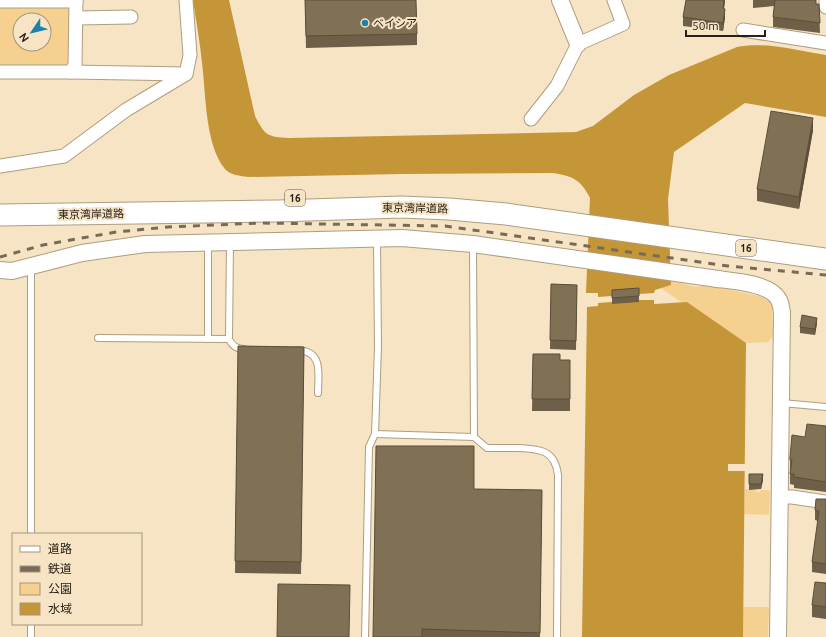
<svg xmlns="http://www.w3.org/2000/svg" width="826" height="637" font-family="Ubuntu,'Noto Sans JP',sans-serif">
  <rect width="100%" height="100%" fill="#f6e4c4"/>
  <g fill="#f6d08e" fill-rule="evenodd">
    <path d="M67,5L72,11L71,63L66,70H0V6ZM20,20H44V44H20Z"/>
    <polygon points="671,280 696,287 706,285 759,296 770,302 772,306 773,336 768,342 746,343 687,302 681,302 661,288 671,285"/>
    <polygon points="745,489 756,490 756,492 760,492 761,490 769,490 769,492 770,492 769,515 744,514"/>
    <polygon points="743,607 768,607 769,609 768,637 743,637"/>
  </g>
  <path fill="#c59637" d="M193,0H229L255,116C265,136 268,137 289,138L576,132L593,126L634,95L669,75L737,47C762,41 800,51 826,55V117L745,103L674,152L668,199L671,285L655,290L654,293L639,294V300H654V304L687,302L746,343L743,637H582L587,307L598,306V303L612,302V296L598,297V293H586L590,198C581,180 573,176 553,173L401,174L248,177C241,176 230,175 225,169C205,145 206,94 202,63C200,42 196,21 193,0Z"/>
  <rect fill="#f6e4c4" x="728" y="464" width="17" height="7"/>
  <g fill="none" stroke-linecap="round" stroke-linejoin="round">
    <defs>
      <g id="service">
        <polyline points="473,244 474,437"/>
        <path d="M98,338L229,339C232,346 237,349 244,349"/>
        <polyline points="208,339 208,244"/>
        <polyline points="229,339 230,243"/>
        <path d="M297,350C324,351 318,374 318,393"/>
        <polyline points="782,403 826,407"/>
        <path d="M375,434L474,437L487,448C497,448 508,448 519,448C540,449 555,450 558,475L557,637"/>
        <polyline points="31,534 31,268"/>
        <polyline points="31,637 31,624"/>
        <polyline points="365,637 369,447 375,434 378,347 377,240"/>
      </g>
      <g id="minor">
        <polyline points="826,0 826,7"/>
        <polyline points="0,1 76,1"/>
        <polyline points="76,18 131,17"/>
        <polyline points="743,30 826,43"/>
        <polyline points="0,72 70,72 75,66 76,0"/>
        <polyline points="70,72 186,74"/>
        <polyline points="531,119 557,86 578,44 623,24 614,0"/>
        <polyline points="0,166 64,156 126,110 186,74 190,55 186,0"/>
        <polyline points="780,497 792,497 826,502"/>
      </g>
      <g id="tertiary">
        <polyline points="560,0 578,44"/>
        <path d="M0,270L12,271L82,253L145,244L402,238L473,244L711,278C729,281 770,282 779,300C781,304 781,308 782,312L778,637"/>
      </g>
      <polyline id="trunk" points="0,215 278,211 401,207 449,209 506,214 826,259"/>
    </defs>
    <use href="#service" stroke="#ae9d7f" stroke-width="8"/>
    <use href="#minor" stroke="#ae9d7f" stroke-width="15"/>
    <use href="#tertiary" stroke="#ae9d7f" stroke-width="18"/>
    <use href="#trunk" stroke="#ae9d7f" stroke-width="23"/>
    <use href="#service" stroke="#fff" stroke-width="6"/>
    <use href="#minor" stroke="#fff" stroke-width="13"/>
    <use href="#tertiary" stroke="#fff" stroke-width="16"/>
    <use href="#trunk" stroke="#fff" stroke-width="21"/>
    <polyline stroke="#776b58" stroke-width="3" stroke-dasharray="7 7" stroke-linecap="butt" points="0,257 43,245 116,232 168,227 261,223 445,226 728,266 826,275"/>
  </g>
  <g fill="#6e6048">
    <polygon points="305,0 417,34 417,45 306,48"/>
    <polygon points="684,0 725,0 724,8 725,17 723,31 683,26 683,17 686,0"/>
    <polygon points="753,0 816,0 816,4 819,4 820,33 773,27 773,17 774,6 753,8"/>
    <polygon points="813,130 799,209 757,201 757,189"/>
    <polygon points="551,284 577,285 576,350 550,349"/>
    <polygon points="612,290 639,296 639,302 612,304"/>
    <polygon points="817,323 815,335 800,333 800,327"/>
    <polygon points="238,346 304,347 301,574 235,573"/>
    <polygon points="533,354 560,360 570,360 570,411 532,411"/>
    <polygon points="826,426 826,492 794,488 794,485 790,484 790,457 805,437"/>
    <polygon points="749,474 763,480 761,489 749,490"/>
    <polygon points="474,489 542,490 540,637 373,637"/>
    <polygon points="826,499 826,574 812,572 812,562 818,521 815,520 815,510"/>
    <polygon points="826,583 826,619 812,617 812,605"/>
  </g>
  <g fill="#5a4e3b">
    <polygon points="724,0 725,0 723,17 723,8"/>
    <polygon points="725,9 725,17 723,31 723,23"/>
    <polygon points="813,118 813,130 799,209 799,197"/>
    <polygon points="817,318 817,323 815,335 815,329"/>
    <polygon points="763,474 763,480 761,489 761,484"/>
  </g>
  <g fill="#807054" stroke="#5a4e3b">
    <polygon points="305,0 416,0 417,34 306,36"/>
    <polygon points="686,0 724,0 723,8 725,9 723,23 683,17"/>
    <polygon points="775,0 816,0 816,4 819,4 820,23 773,17"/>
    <polygon points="771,111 813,118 799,197 757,189"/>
    <polygon points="551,284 577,285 576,341 550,340"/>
    <polygon points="639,288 639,296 612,298 612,290"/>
    <polygon points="802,315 817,318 815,329 800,327"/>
    <polygon points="238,346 304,347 301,562 235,561"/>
    <polygon points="533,354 560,354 560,360 570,360 570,399 532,399"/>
    <polygon points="807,424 826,426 826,482 794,477 794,474 790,474 792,460 790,460 790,457 792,435 805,437"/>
    <polygon points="376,446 474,446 474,489 542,490 540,633 422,629 422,637 373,637"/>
    <polygon points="749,474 763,474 761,484 749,484"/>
    <polygon points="816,499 826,499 826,564 812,562 819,511 815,510"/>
    <polygon points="815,582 826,583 826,607 812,605"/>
    <polygon points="278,584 350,585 349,637 277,637"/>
  </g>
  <circle fill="#1a82ab" stroke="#f6e4c4" stroke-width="1.5" cx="365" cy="23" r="4"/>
  <g text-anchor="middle" stroke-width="4" stroke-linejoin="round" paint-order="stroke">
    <g fill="#f6e4c4" stroke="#655b4a" stroke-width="1">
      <rect x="285" y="190" width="20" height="16" rx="3"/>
      <rect x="736" y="240" width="20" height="16" rx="3"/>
    </g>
    <g font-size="10" font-weight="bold" fill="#272015">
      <text x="295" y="202">16</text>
      <text x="746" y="252">16</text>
    </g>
    <g font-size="11" fill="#272015" stroke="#f6e4c4" text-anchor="start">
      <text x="373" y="27">ベイシア</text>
    </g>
    <g font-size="11" fill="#272015" stroke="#f6e4c4">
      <text transform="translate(415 208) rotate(1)" y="4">東京湾岸道路</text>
      <text transform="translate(91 214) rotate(-1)" y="4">東京湾岸道路</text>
    </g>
  </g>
  <rect x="12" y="533" width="130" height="92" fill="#f6e4c4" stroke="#a3967e"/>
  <rect x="20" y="546" width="20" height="6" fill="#ffffff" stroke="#a3967e"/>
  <text x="48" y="553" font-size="12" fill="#272015">道路</text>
  <rect x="20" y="566" width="20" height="6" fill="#776b58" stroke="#a3967e"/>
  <text x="48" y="573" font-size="12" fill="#272015">鉄道</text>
  <rect x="20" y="583" width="20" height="12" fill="#f6d08e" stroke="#a3967e"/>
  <text x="48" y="593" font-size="12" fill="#272015">公園</text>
  <rect x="20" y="603" width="20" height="12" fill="#c59637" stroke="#a3967e"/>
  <text x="48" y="613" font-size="12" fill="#272015">水域</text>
  <g transform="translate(32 32) rotate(235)"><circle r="19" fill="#f6e4c4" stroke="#a3967e"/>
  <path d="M0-3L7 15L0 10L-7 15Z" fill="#1a82ab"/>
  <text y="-6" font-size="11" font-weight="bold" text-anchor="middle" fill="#272015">N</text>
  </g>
  <path d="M686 30v6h79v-6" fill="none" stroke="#272015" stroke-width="2"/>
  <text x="692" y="30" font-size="12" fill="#272015" stroke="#f6e4c4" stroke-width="3" paint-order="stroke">50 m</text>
</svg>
